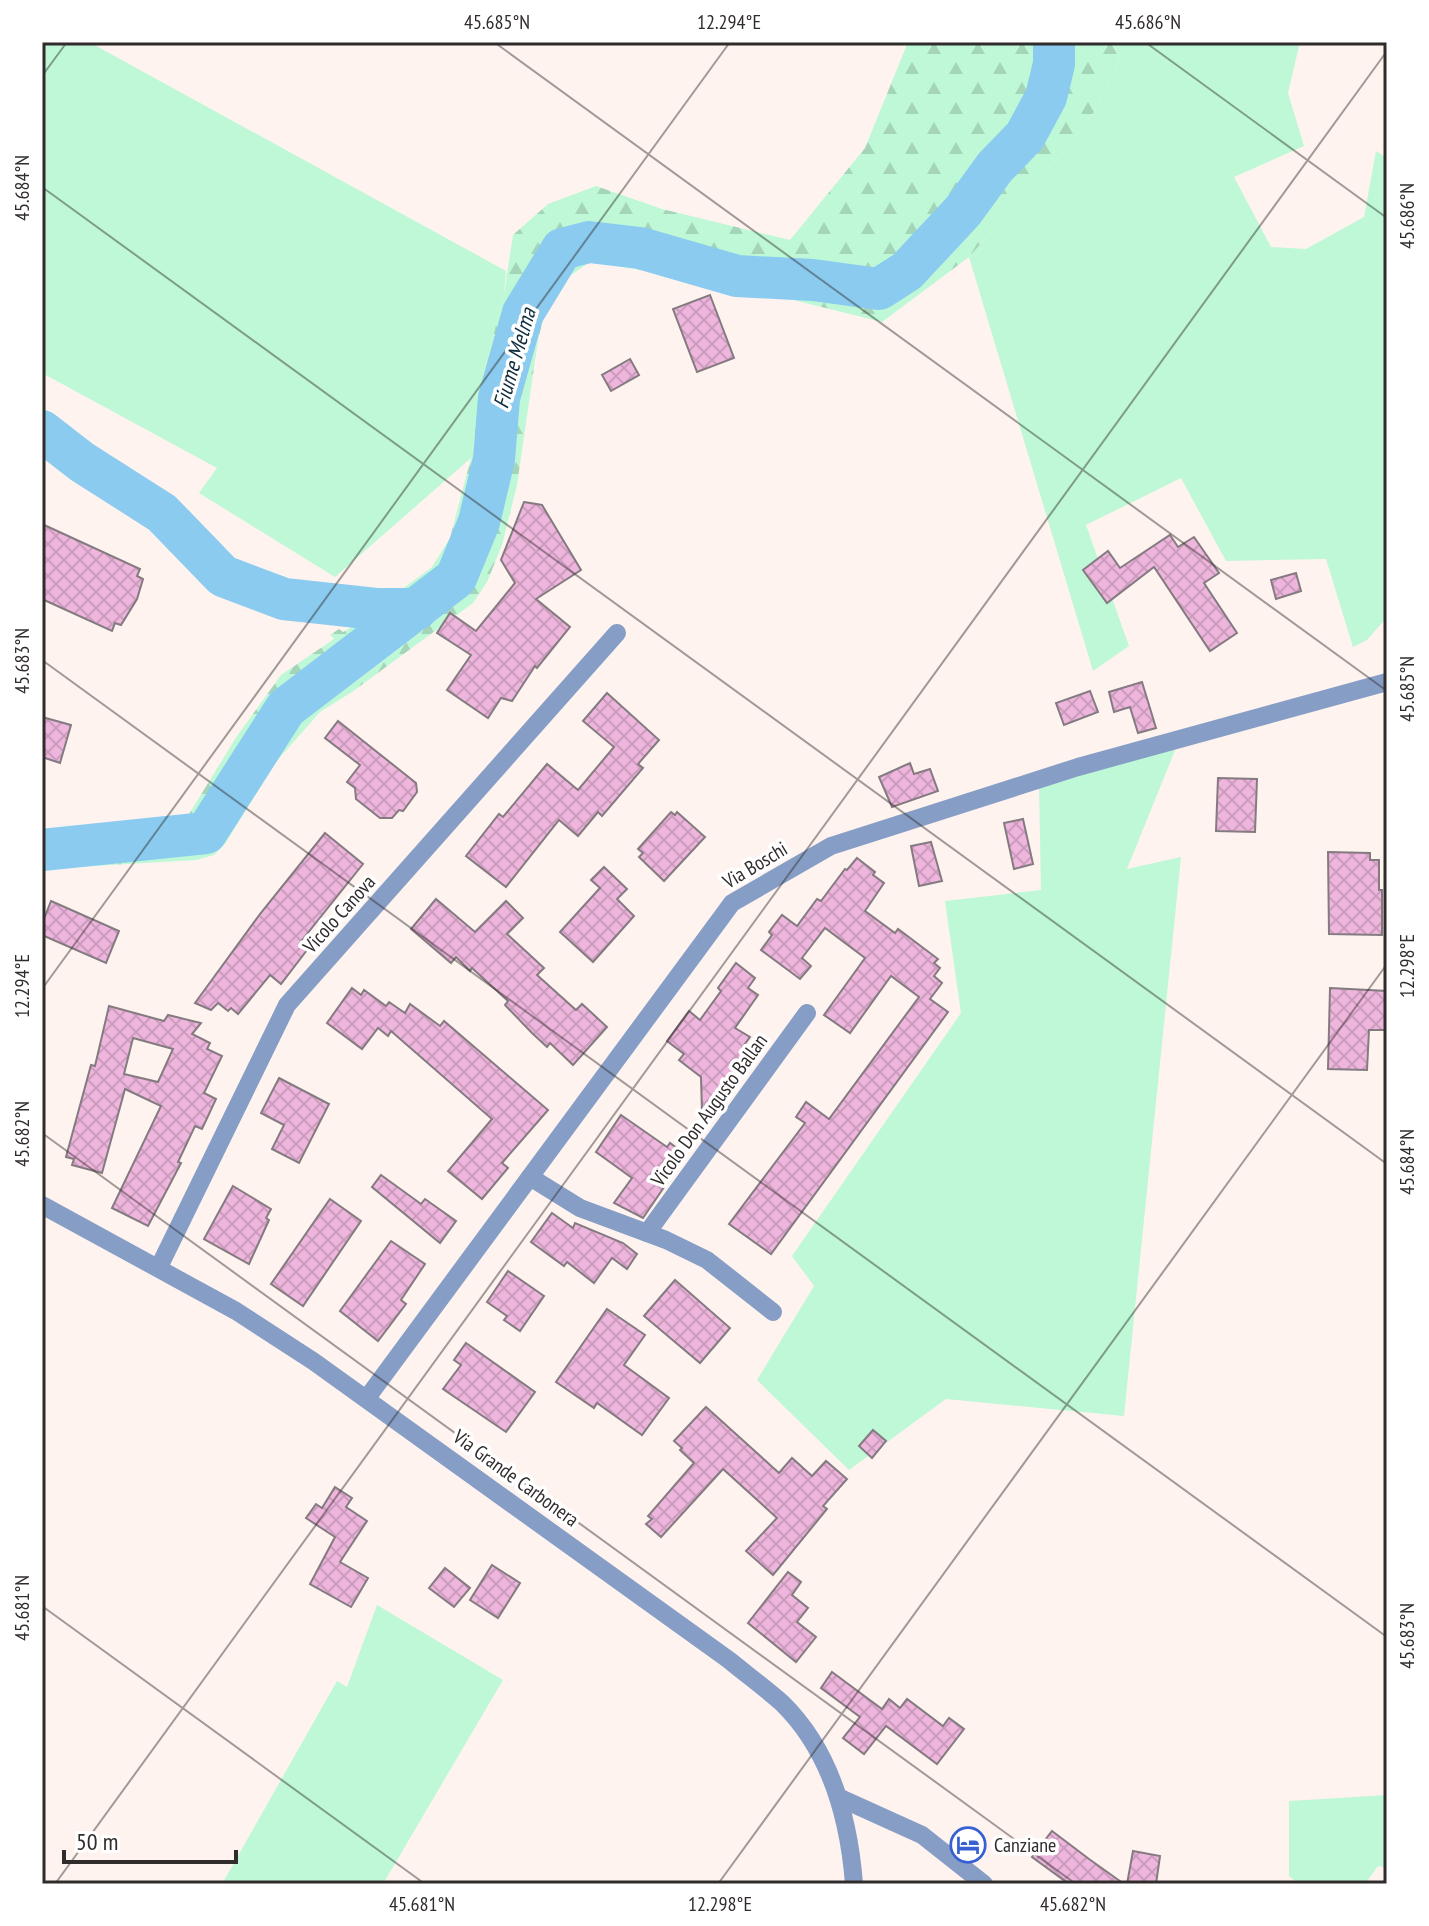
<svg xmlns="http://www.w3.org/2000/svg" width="1429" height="1926" font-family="'PT Sans Narrow',sans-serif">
  <defs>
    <pattern id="forest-firs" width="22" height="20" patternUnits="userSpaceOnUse" patternTransform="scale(2)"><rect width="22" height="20" fill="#bef8d7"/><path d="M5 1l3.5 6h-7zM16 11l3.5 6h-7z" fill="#a4d5b9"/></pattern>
    <pattern id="building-cross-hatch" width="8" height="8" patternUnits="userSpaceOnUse" patternTransform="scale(2)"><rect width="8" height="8" fill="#eeb5dd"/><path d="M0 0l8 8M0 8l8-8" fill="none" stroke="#cc9cbe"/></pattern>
  </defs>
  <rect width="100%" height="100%" fill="#fef3ef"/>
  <g fill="#bef8d7">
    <polygon points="42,42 89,42 506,271 504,294 484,371 471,458 335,577 199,493 217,468 42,373"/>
    <polygon points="1113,42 1300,42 1288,93 1304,146 1234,177 1271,247 1306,249 1364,217 1376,151 1387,158 1387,617 1367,640 1353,647 1326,559 1226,561 1181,478 1086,525 1129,646 1093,671 969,257 1073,141 1096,109 1119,61"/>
    <polygon points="1180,738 1127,869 1181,857 1124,1416 946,1399 849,1470 757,1380 814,1286 792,1256 961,1013 945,901 1041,890 1039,785"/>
    <polygon points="377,1605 503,1680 383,1884 222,1884 337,1681 347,1687"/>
    <polygon points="1387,1795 1387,1868 1378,1866 1365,1884 1299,1884 1289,1876 1289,1801"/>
  </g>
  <polygon fill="url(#forest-firs)" points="908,42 1113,42 1119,61 1096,109 1073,141 969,257 882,322 729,284 590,262 551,289 538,340 517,485 502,545 487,582 473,603 352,692 320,712 275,763 225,844 214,855 196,860 42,869 42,829 164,825 182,821 189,814 237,736 281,675 334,639 330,635 339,629 343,632 350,628 432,567 450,538 471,458 484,371 504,294 513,235 548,204 596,186 662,209 790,240 865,148"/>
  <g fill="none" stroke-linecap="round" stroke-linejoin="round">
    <g stroke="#8acbef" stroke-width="42">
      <polyline points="42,431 82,462 162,513 223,576 284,599 376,609 417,609"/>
      <polyline points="42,850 206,833 286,708 456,578 479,522 494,459 499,398 523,313 562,249 589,242 640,248 737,276 813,280 879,289 907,271 963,211 995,167 1025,136 1046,97 1054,64 1054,42"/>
    </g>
  </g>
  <g fill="url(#building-cross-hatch)" stroke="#847b81" stroke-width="2" fill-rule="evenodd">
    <polygon points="710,295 734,358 697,372 673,309"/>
    <polygon points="630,359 639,375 611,391 602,375"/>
    <polygon points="524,502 542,505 581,570 536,599 570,627 537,668 535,666 512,701 501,698 488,718 447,690 471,655 437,633 450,613 476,631 515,583 501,560"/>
    <polygon points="42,524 140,569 137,576 143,579 137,599 121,625 115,623 112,631 42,599"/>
    <polygon points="1170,535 1178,547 1194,537 1219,573 1204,583 1237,633 1210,651 1154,567 1107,603 1083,570 1108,551 1120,568"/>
    <polygon points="1296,573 1301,591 1276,599 1271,580"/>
    <polygon points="1142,682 1156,728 1138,733 1130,707 1114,712 1109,692"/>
    <polygon points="1090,691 1098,712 1064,725 1056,703"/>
    <polygon points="607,693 659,740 638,764 643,768 602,816 598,812 578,836 559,820 506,887 466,856 499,814 503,817 547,764 578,790 614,747 583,721"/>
    <polygon points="42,717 71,725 60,763 42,757"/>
    <polygon points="338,721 416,783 417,792 403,811 399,810 392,818 380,818 356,799 355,788 347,782 360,765 325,738"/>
    <polygon points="910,763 914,774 930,769 938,791 892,807 879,777"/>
    <polygon points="1218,778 1257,779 1255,832 1216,831"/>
    <polygon points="671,812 675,815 677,812 705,837 664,881 639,857 643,853 638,849"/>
    <polygon points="1023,819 1033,864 1014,869 1004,823"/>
    <polygon points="325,833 363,864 299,944 307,950 281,984 270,975 238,1014 231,1008 228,1011 218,1003 211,1010 195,1003 260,914"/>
    <polygon points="931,842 942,881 919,886 911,846"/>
    <polygon points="1328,852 1370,853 1370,860 1379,860 1379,890 1382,890 1382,935 1329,934"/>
    <polygon points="857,858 875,872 873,875 884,883 865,911 895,933 898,929 938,959 934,963 940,968 934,976 942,983 930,999 948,1012 771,1254 729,1224 805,1123 796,1117 806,1102 829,1119 919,997 891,976 850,1033 824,1015 865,958 825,928 802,958 811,966 800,979 761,950 772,935 769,932 782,915 797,926 817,899 821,901 845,869 847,870"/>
    <polygon points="604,867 627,889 617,899 634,916 593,962 560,932 600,888 591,880"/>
    <polygon points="436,899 475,932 506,901 523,918 507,934 544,968 537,975 576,1010 582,1004 607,1027 573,1065 550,1043 547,1047 532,1033 505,1005 508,1001 472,968 470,971 456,957 451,963 411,929"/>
    <polygon points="51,901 119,931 106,963 42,935 42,924"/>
    <polygon points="736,963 755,978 748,988 758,995 735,1028 750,1037 742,1048 747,1053 742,1059 749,1065 716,1112 702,1112 701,1077 679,1060 684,1054 667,1041 689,1011 700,1020 721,991 718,988"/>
    <polygon points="352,988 361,995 364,990 386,1006 389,1002 405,1013 410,1004 440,1026 444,1021 548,1110 502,1163 508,1168 482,1199 448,1171 492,1119 391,1031 388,1036 378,1028 362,1049 327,1023"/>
    <polygon points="1330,988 1387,991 1387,1030 1369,1030 1367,1070 1328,1069"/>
    <path d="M109,1006L164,1021L168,1015L201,1023L192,1034L210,1043L207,1049L222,1056L204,1093L216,1099L202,1129L195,1126L178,1162L181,1163L148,1226L112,1208L161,1106L125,1089L102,1173L72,1165L74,1159L66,1157L91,1065L95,1066ZM133,1038L173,1049L158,1082L124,1074Z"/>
    <polygon points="279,1078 329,1104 299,1163 272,1149 284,1125 261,1113"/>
    <polygon points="621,1115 667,1147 670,1143 686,1155 643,1218 614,1203 632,1178 596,1152"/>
    <polygon points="381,1175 421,1204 425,1199 456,1221 440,1243 372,1187"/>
    <polygon points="233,1186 271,1209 266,1218 269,1220 249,1264 204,1239"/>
    <polygon points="330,1199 361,1221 303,1306 271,1284"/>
    <polygon points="552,1213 573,1228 575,1223 623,1243 637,1254 627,1269 612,1258 594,1283 567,1262 564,1266 531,1242"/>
    <polygon points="391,1241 425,1264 401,1300 406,1304 378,1341 340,1311"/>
    <polygon points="508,1271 544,1296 520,1331 504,1320 507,1316 487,1302"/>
    <polygon points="675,1280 730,1328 700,1363 644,1316"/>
    <polygon points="607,1309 645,1335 624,1365 669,1398 642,1435 597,1403 594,1408 556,1382"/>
    <polygon points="466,1343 535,1392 506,1432 443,1389 461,1365 454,1360"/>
    <polygon points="706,1407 779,1473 792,1458 812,1476 826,1461 847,1479 823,1506 827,1509 773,1575 746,1551 777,1518 723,1469 661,1537 646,1524 652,1519 648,1516 694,1463 680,1450 682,1448 674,1441"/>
    <polygon points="873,1430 886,1441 872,1458 859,1446"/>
    <polygon points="335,1487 352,1498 346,1507 367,1521 340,1562 368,1578 351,1607 310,1584 335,1537 306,1518 316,1504 322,1508"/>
    <polygon points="492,1565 520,1583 498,1618 470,1600"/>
    <polygon points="445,1568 470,1588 454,1607 429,1588"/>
    <polygon points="788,1572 801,1582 792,1595 808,1608 797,1622 816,1637 796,1662 748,1623"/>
    <polygon points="832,1672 882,1709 889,1699 900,1708 907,1699 943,1726 949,1718 964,1729 937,1764 886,1726 864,1754 843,1738 860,1717 821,1688"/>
    <polygon points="1052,1831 1089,1859 1124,1884 1069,1884 1032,1857"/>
    <polygon points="1133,1851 1160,1856 1156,1884 1127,1884"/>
  </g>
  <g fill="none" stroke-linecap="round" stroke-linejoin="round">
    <g stroke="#869ec6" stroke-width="18">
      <polyline points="530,1177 580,1208 666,1240 707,1260 773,1312"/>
      <path d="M42,1205L236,1311L313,1361L729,1660C746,1674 765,1688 782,1703C830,1750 849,1819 854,1884"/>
      <polyline points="647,1233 807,1013"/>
      <polyline points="159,1267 287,1005 617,633"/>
      <polyline points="367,1398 732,903 831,846 1078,767 1387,682"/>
      <polyline points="838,1797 922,1835 984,1884"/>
    </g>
  </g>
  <path fill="none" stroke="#302c2b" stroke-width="2" stroke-opacity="0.45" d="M494,42L1387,691M1145,42L1387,218M42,76L67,42M42,187L1387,1164M42,660L1387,1637M42,989L730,42M42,1133L1076,1884M42,1606L425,1884M55,1884L1387,51M718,1884L1387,964M1382,1884L1387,1877"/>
  <defs>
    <symbol id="hotel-ring" viewBox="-11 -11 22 22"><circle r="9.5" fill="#fff" stroke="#3761d2" stroke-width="1.5"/><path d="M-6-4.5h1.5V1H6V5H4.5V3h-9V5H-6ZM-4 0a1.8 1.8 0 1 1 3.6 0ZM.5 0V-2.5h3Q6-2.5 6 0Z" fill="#3761d2"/></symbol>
  </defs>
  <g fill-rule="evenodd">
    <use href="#hotel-ring" x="948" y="1825" width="40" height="40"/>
  </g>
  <g text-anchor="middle" stroke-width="7" stroke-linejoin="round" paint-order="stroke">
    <g font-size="20" fill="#302c2b" stroke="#fff">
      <text transform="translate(755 865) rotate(-31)" y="7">Via Boschi</text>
      <text transform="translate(339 914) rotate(-48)" y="7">Vicolo Canova</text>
      <text transform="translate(709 1110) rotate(-54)" y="7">Vicolo Don Augusto Ballan</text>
      <text transform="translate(516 1478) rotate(36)" y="7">Via Grande Carbonera</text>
    </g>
    <g font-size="20" fill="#302c2b" stroke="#fff" text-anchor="start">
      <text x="994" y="1852">Canziane</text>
    </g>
    <g font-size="22" font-style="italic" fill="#0e2c3c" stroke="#fff">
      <text transform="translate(514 358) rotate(-74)" y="8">Fiume Melma</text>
    </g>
  </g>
  <rect width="1429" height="1926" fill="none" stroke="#ffffff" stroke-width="88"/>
  <path d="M64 1850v12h172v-12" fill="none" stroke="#302c2b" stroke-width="4"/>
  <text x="76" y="1850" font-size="24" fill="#302c2b" stroke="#ffffff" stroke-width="6" paint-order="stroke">50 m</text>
  <rect x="44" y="44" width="1341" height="1838" fill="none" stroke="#302c2b" stroke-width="3"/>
  <g font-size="20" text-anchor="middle" fill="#302c2b">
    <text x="497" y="29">45.685°N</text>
    <text x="729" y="29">12.294°E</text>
    <text x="1148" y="29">45.686°N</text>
    <text transform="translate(22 188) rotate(-90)" y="7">45.684°N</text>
    <text transform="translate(1407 216) rotate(-90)" y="7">45.686°N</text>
    <text transform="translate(22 661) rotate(-90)" y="7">45.683°N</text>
    <text transform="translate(1407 689) rotate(-90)" y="7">45.685°N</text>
    <text transform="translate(1407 966) rotate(-90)" y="7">12.298°E</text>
    <text transform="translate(22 986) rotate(-90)" y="7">12.294°E</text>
    <text transform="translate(22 1134) rotate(-90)" y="7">45.682°N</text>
    <text transform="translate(1407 1162) rotate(-90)" y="7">45.684°N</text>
    <text transform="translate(22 1608) rotate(-90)" y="7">45.681°N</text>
    <text transform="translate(1407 1636) rotate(-90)" y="7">45.683°N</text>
    <text x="422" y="1911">45.681°N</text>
    <text x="720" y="1911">12.298°E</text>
    <text x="1073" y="1911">45.682°N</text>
  </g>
</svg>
